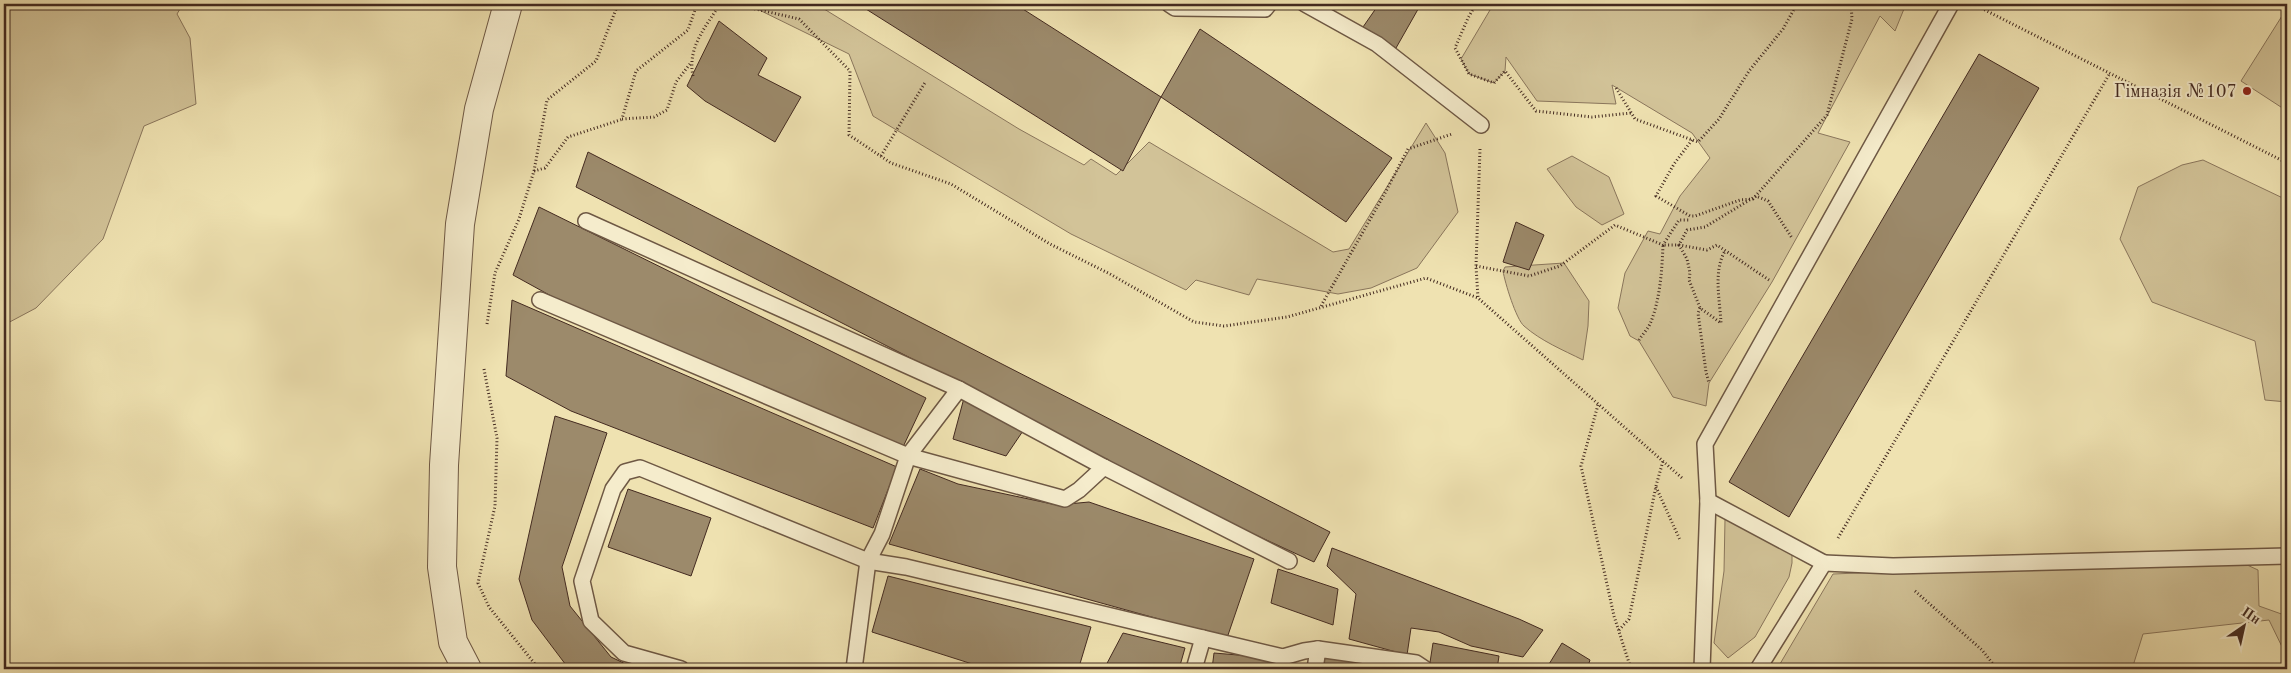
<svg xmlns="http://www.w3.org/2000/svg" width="2291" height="673" font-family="'Old Standard TT',serif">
  <rect width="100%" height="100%" fill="#efe2b1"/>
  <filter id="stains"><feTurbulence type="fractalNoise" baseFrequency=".004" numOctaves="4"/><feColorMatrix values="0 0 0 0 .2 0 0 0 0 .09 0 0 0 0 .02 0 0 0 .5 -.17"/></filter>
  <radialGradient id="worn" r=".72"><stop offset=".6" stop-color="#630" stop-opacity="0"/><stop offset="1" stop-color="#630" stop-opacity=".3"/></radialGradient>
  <g fill="#d2c398" stroke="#8a765c">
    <polygon points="4,4 183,4 177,14 190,38 196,104 144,126 103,239 36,308 4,325"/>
    <polygon points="747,4 816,4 1019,129 1084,165 1091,159 1116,175 1149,142 1333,252 1349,249 1426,123 1445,153 1458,212 1417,268 1371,288 1338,294 1257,279 1249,295 1196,280 1186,290 1071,234 873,116 849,54"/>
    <polygon points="1486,4 1906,4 1895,31 1880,16 1818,133 1850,142 1772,282 1709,383 1706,406 1673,397 1639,341 1630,336 1618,308 1625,273 1648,231 1660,234 1680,196 1710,158 1692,133 1612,85 1616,104 1537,101 1506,57 1505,71 1494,83 1469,74 1461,59 1490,10 1484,6"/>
    <polygon points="2287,8 2287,111 2241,81"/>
    <polygon points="1572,156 1609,177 1624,214 1602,225 1576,207 1547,169"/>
    <polygon points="2203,160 2287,200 2287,402 2265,400 2255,341 2152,302 2120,239 2138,187 2182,165"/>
    <path d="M1564,263L1589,301L1588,326L1583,360C1563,350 1541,341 1524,326C1516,319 1505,283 1503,271L1505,267Z"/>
    <polygon points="1732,514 1792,549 1792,563 1789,577 1755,637 1728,658 1714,643 1724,571 1725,519"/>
    <polygon points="2232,558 2258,570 2259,606 2287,616 2287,657 2269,620 2143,634 2132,669 1777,669 1833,574"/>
  </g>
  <g fill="#9c8a6b" stroke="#432a20">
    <polygon points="858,4 1015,4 1161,97 1123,171"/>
    <polygon points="1379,4 1421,4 1396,48 1363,27"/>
    <polygon points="719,21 767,58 758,75 801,97 775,142 705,101 687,86"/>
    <polygon points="1200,29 1392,158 1346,222 1161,97"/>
    <polygon points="1979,54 2039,88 1789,517 1729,482"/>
    <polygon points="588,152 1330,532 1314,562 1171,496 1020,414 576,187"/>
    <polygon points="539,207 926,398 903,447 553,297 513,275"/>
    <polygon points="1516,222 1544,235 1529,270 1503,262"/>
    <polygon points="512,300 897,467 873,528 571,411 506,376"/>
    <polygon points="964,398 1027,425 1006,456 953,439"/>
    <polygon points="555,416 607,433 562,567 570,606 611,657 636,669 569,669 532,620 519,579"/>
    <polygon points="920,469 958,484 1057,505 1089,502 1254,559 1227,638 889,544"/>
    <polygon points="628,489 711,518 691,576 608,547"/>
    <polygon points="1332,548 1519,619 1543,630 1523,657 1471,646 1439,632 1411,628 1407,655 1349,639 1356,594 1327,566"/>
    <polygon points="1278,569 1338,589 1333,625 1271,603"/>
    <polygon points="888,576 1091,627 1079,667 1077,669 988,669 872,632"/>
    <polygon points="1123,633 1185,648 1179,669 1104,669"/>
    <polygon points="1433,643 1499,656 1497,669 1429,669"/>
    <polygon points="1562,643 1590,660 1587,669 1546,669"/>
    <polygon points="1214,653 1286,659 1285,669 1212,669"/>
    <polygon points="1325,655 1396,665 1395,669 1323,669"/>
  </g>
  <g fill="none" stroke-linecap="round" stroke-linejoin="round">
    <defs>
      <g id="service">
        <polyline points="1169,4 1175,8 1265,9 1269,4"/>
        <polyline points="1305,4 1377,44 1481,125"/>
        <polyline points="586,221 959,389 1104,467 1289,561"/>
        <polyline points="540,300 908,456 1065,499 1079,490 1104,467"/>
        <polyline points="1708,501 1824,563"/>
        <polyline points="1203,638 1283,657 1304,651 1318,649"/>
        <polyline points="681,669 624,653 591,621 582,581 613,489 625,472 640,468 868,561 906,567 1203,638 1194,669"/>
        <polyline points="854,669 868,561 882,534 908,456 959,389"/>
        <polyline points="1315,669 1318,649 1416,663 1425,669"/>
        <polyline points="1702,669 1708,501 1705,444 1951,4"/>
        <polyline points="1758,669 1824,563 1893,566 2287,556"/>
      </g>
      <polyline id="minor" points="467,669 453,642 442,567 444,465 460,224 479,109 508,4"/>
    </defs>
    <use href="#service" stroke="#6e5844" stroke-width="18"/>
    <use href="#minor" stroke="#6e5844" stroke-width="30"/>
    <g stroke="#432a20" stroke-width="3" stroke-dasharray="1 2.5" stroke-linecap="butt">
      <polyline points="734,4 799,19 850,71 849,135 891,163 951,184 1050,244 1110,274 1194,322 1224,326 1287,317 1426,278 1478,298"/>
      <polyline points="1476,4 1468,18 1455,48 1469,74 1494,83 1505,71 1536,111 1592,117 1631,113"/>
      <polyline points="1975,5 2287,163"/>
      <polyline points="690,64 676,82 667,110 654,117 622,119 636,71 688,30 697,4"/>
      <path d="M693,76C687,47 706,27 720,4"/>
      <polyline points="1616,88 1635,119 1698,142 1719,119 1749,71 1783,29 1797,4"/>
      <polyline points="1692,140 1674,164 1656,196 1690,216 1695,216 1740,200 1753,199 1827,115 1852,19 1851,4"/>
      <polyline points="1480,149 1476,266 1478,298 1682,478"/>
      <polyline points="881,156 926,81"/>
      <polyline points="534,171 545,168 568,137 623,119"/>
      <polyline points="1476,266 1529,276 1560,266 1615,225 1663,245 1679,220 1689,220"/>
      <polyline points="1769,280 1717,245 1707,250 1679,245 1687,230 1705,227 1756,196 1768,201 1792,238"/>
      <polyline points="1321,306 1385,193 1408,149 1452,134"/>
      <polyline points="1700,308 1698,313 1706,372 1709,383"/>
      <polyline points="487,324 495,273 519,219 534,171 547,100 596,61 618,4"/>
      <path d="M1639,340C1642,335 1647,330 1650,324C1660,301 1662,270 1663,245H1679L1687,259L1690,273L1689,280L1700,308L1721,323C1720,301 1713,271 1725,251"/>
      <polyline points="484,369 497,438 495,506 478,583 489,607 539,669"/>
      <polyline points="1598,405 1581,466 1614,616 1631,669"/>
      <polyline points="1656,487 1680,540"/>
      <polyline points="1838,538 2110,73"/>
      <polyline points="1915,591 1982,650 1997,669"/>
      <polyline points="1619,630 1629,619 1656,486 1663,461"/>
    </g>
    <use href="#service" stroke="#f5eccc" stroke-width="15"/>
    <use href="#minor" stroke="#f5eccc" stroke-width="28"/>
  </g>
  <circle fill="#8f2418" stroke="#f5eccc" stroke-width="2" cx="2247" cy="91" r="5"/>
  <g text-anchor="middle" stroke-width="4" stroke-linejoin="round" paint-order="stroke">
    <g font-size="18" fill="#432a20" stroke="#f5eccc" text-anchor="end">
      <text x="2237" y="97">Гімназія №107</text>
    </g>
  </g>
  <rect width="2291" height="673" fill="none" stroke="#efe2b1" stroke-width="20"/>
  <rect x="5" y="5" width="2281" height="663" fill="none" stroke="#432a20" stroke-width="2.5"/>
  <rect x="10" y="10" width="2271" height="653" fill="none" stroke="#432a20"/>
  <g transform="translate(2244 626) rotate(34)" stroke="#f5eccc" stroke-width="4" paint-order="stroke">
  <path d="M0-4L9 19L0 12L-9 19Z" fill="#432a20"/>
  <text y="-8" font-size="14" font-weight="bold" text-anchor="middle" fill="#432a20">Пн</text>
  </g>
  <rect width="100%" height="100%" filter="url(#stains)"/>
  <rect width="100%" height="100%" fill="url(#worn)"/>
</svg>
